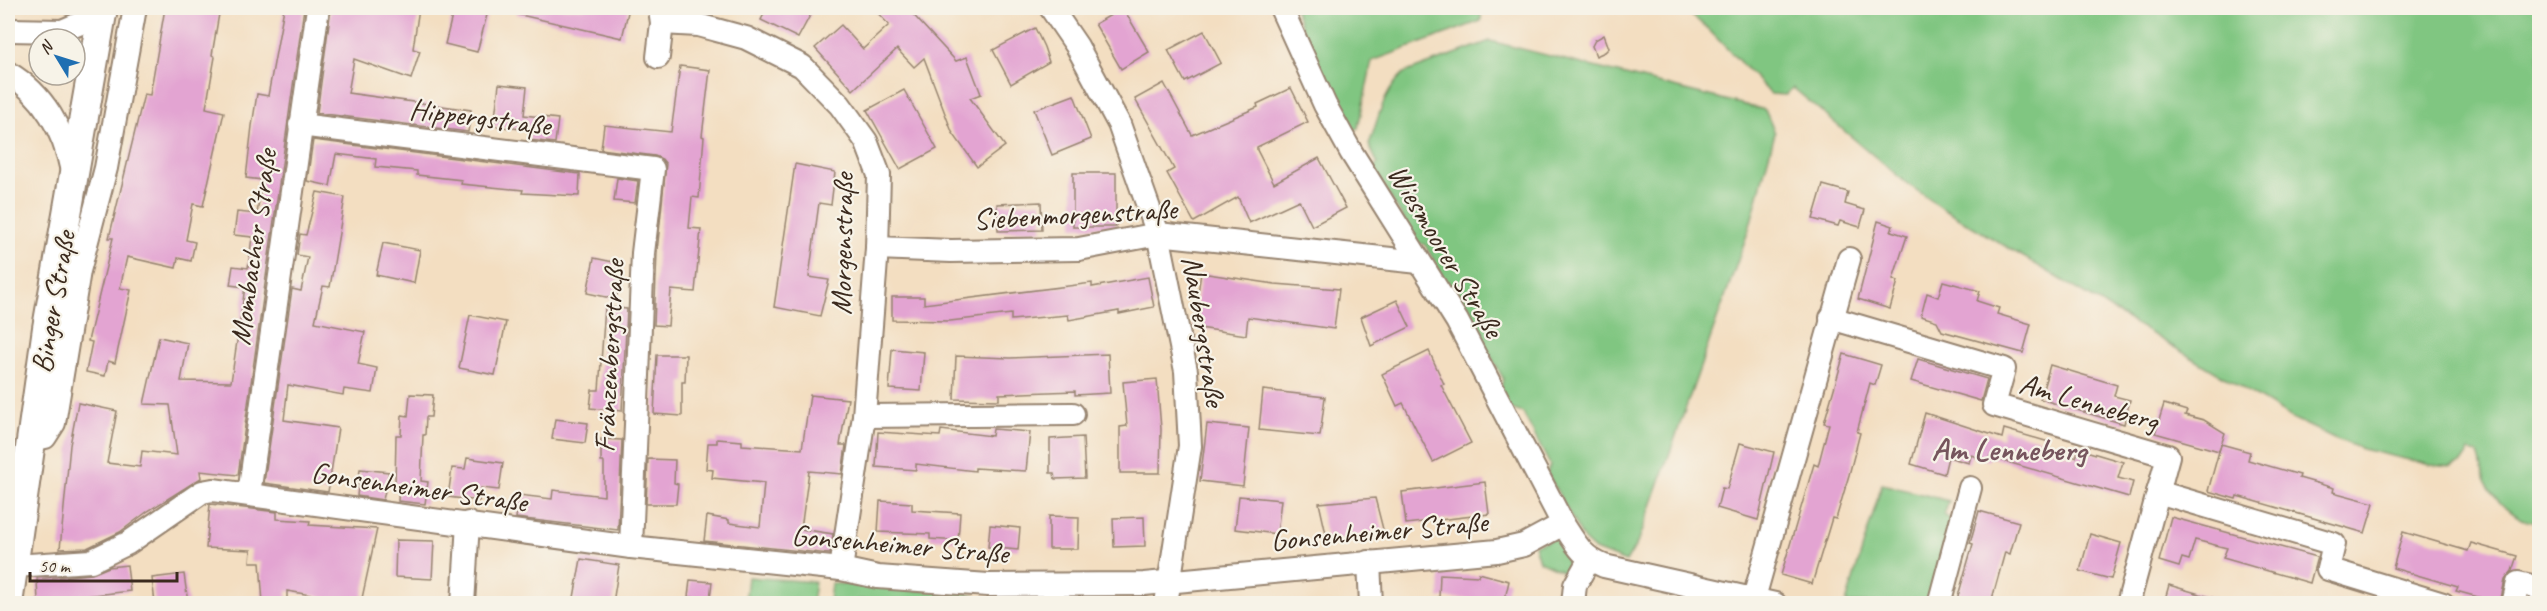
<svg xmlns="http://www.w3.org/2000/svg" width="2547" height="611" font-family="Caveat,sans-serif">
  <rect width="100%" height="100%" fill="#f7f3e8"/>
  <filter id="ink" filterUnits="userSpaceOnUse"><feTurbulence type="fractalNoise" baseFrequency=".0167" numOctaves="2"/><feDisplacementMap in="SourceGraphic" scale="12" xChannelSelector="R" yChannelSelector="G"/><feConvolveMatrix kernelMatrix="1 2 1 2 8 2 1 2 1" color-interpolation-filters="sRGB"/></filter>
  <filter id="wash" filterUnits="userSpaceOnUse"><feTurbulence type="fractalNoise" baseFrequency=".008" numOctaves="4" result="noise"/><feDisplacementMap in="SourceGraphic" scale="24" xChannelSelector="R" yChannelSelector="G"/><feGaussianBlur stdDeviation="1.35" result="paint"/><feColorMatrix in="noise" values="0 0 0 0 0 0 0 0 0 0 0 0 0 0 0 0 0 1.4 0 .05"/><feComposite in="paint" operator="in"/></filter>
  <g filter="url(#wash)">
    <rect width="100%" height="100%" fill="#f3dec1"/>
    <g fill="#80c681" stroke="#5e7850" stroke-width="1.5">
      <polygon points="1294,8 1481,8 1481,21 1372,61 1358,128 1347,135"/>
      <path d="M1682,8H2539V522C2517,525 2494,499 2485,481C2482,473 2481,462 2478,453L2469,451L2461,463L2451,467L2431,465L2362,449L2334,438L2294,419L1945,210L1905,182L1797,91L1793,88L1785,95L1771,94L1705,26Z"/>
      <path d="M1490,41L1765,110L1775,133L1749,229L1639,540L1626,562L1595,550L1584,540L1547,473L1550,465L1523,413L1508,408L1500,394L1503,378L1460,302L1449,299L1441,288V273L1425,245L1417,242L1373,168L1378,164L1369,145C1378,119 1383,92 1404,73Z"/>
      <polygon points="1882,484 1949,501 1944,515 1952,520 1933,603 1846,603"/>
      <polygon points="1553,539 1561,541 1574,572 1568,574 1539,561 1534,545"/>
      <polygon points="748,577 815,582 812,603 745,603"/>
      <polygon points="831,583 975,595 974,603 895,604 881,600 858,600 853,604 840,603 839,601 829,602"/>
    </g>
    <g id="blocks">
      <g fill="#e3a4d2">
        <polygon points="165,8 220,8 212,55 215,57 206,108 224,112 203,206 193,204 186,240 195,242 191,261 178,258 176,268 127,257 120,288 131,290 115,363 108,361 105,376 86,372 92,342 88,341 113,238 109,238 144,94 150,95"/>
        <polygon points="284,8 304,8 238,475 200,471 201,478 148,511 120,532 87,548 60,549 70,445 78,403 117,411 107,463 140,467 142,451 177,455 170,405 144,404 159,337 188,343 181,381 231,382 245,287 230,285 233,266 248,268 252,237 234,235 237,212 257,214 262,180 246,178 252,126 257,94 268,96"/>
        <polygon points="331,8 419,8 413,49 420,51 411,79 354,59 348,93 471,110 468,132 317,113"/>
        <polygon points="454,8 487,15 477,52 445,44"/>
        <polygon points="517,8 629,8 622,38 516,14"/>
        <polygon points="767,8 814,8 798,38 761,20"/>
        <polygon points="873,8 907,8 956,61 967,57 981,94 970,98 1005,146 977,167 952,132 924,58 914,67 897,49 853,90 815,48 841,25 863,49 889,25"/>
        <polygon points="1123,8 1149,52 1121,69 1095,24"/>
        <polygon points="1035,28 1044,47 1049,62 1011,84 993,50"/>
        <polygon points="1204,31 1221,63 1185,82 1168,50"/>
        <polygon points="1604,35 1609,48 1605,52 1596,56 1592,46 1595,40"/>
        <polygon points="680,66 710,70 702,136 704,137 699,198 692,197 689,228 701,229 695,292 671,290 668,326 654,325 657,252 666,164 662,159 655,156 601,149 604,125 671,132"/>
        <polygon points="1164,83 1192,135 1258,107 1257,104 1291,88 1308,122 1257,147 1257,150 1274,183 1319,158 1346,208 1312,226 1299,200 1249,223 1238,197 1194,222 1167,173 1174,169 1135,99"/>
        <polygon points="499,84 527,87 524,115 558,119 555,143 529,140 530,130 494,126"/>
        <polygon points="904,90 937,149 900,169 867,110"/>
        <polygon points="1074,95 1091,139 1052,155 1034,110"/>
        <polygon points="313,140 580,174 579,196 522,193 523,190 461,184 462,180 417,175 417,171 375,167 376,159 336,154 330,186 307,181"/>
        <polygon points="795,164 835,172 831,205 819,203 809,277 829,280 820,316 774,307"/>
        <rect x="1073" y="173" width="43" height="54"/>
        <polygon points="617,178 638,181 635,203 614,201"/>
        <polygon points="1823,185 1848,192 1845,204 1865,210 1860,227 1840,221 1838,226 1813,219"/>
        <polygon points="317,192 345,197 330,287 323,286 315,322 365,332 358,364 377,368 373,393 344,389 343,395 288,385 284,420 338,428 328,492 264,483 292,289 301,291 308,257 297,255 300,234 306,235"/>
        <polygon points="1041,202 1042,230 998,231 997,204"/>
        <polygon points="1878,221 1893,226 1891,231 1907,236 1893,279 1898,281 1890,309 1858,299"/>
        <polygon points="383,243 420,250 414,283 376,275"/>
        <polygon points="594,258 623,264 616,299 587,293"/>
        <polygon points="1201,273 1275,284 1339,289 1334,329 1248,317 1246,335 1193,327"/>
        <polygon points="1148,277 1154,307 1119,314 1119,311 1069,320 1068,315 1011,320 1011,314 950,321 892,320 892,297 924,297 924,304 1092,283 1092,287"/>
        <polygon points="1943,281 1980,291 1977,301 1999,308 1997,314 2031,324 2023,353 1942,331 1937,321 1921,316 1927,293 1938,297"/>
        <polygon points="1397,300 1410,327 1371,346 1361,317"/>
        <polygon points="605,307 627,309 622,411 590,408 592,390 599,390"/>
        <polygon points="470,315 506,322 495,375 459,368"/>
        <polygon points="892,349 924,352 921,391 889,389"/>
        <polygon points="1429,351 1444,384 1441,385 1471,443 1433,462 1403,403 1397,406 1382,374"/>
        <polygon points="1108,354 1110,393 1075,395 1075,391 999,394 999,400 954,399 956,356 1010,358"/>
        <polygon points="1844,354 1881,365 1875,385 1870,383 1857,432 1860,433 1849,475 1836,519 1832,518 1812,584 1781,575 1814,464 1818,466 1829,424 1824,423"/>
        <polygon points="657,355 686,355 685,382 682,382 682,416 654,414"/>
        <polygon points="1918,359 1987,379 1981,401 1911,381"/>
        <polygon points="2050,365 2117,385 2114,396 2130,400 2124,424 2040,399"/>
        <polygon points="1157,379 1161,429 1160,473 1120,473 1120,427 1127,426 1123,382"/>
        <polygon points="1263,390 1325,397 1320,436 1259,430"/>
        <polygon points="410,394 433,395 431,417 426,417 425,435 423,435 421,481 428,482 425,504 398,501 399,485 395,485 396,435 401,435 402,415 408,416"/>
        <polygon points="810,395 848,399 840,445 846,445 842,474 809,471 801,529 833,534 830,554 704,541 707,516 729,520 729,523 760,527 764,483 712,478 713,470 706,469 708,443 717,443 717,439 742,441 742,445 802,449"/>
        <polygon points="2164,404 2187,411 2185,415 2204,420 2225,433 2219,451 2155,433"/>
        <polygon points="1925,413 2002,438 2004,429 2049,442 2047,449 2076,457 2079,449 2123,462 2118,478 2133,482 2129,497 1990,457 1988,461 1971,455 1969,463 1948,457 1944,474 1911,464"/>
        <polygon points="555,419 588,423 585,443 552,439"/>
        <polygon points="1207,424 1249,428 1243,486 1200,481"/>
        <polygon points="993,429 1030,432 1026,471 975,468 975,471 916,464 916,470 876,467 878,432 940,436 941,430 992,436"/>
        <polygon points="1083,437 1085,478 1055,479 1054,473 1050,473 1050,439"/>
        <polygon points="601,439 622,440 618,530 516,518 519,495 552,499 553,490 604,496 604,462 601,462"/>
        <polygon points="1740,443 1774,452 1758,520 1717,508 1722,488 1727,489"/>
        <polygon points="2221,444 2250,452 2248,460 2300,475 2299,478 2334,488 2333,492 2374,503 2365,533 2237,496 2236,499 2208,491"/>
        <polygon points="467,458 503,463 499,490 481,488 479,501 448,497 452,468 465,469"/>
        <polygon points="648,459 675,460 674,483 678,484 676,504 646,504"/>
        <polygon points="360,469 389,472 383,500 357,496"/>
        <polygon points="1485,482 1489,514 1406,524 1402,492"/>
        <polygon points="1239,496 1281,500 1277,534 1235,529"/>
        <polygon points="1375,498 1384,533 1359,535 1328,543 1319,503"/>
        <polygon points="880,501 912,503 912,510 960,513 958,541 930,539 930,534 878,532"/>
        <polygon points="210,504 277,512 277,519 310,521 309,525 377,529 361,603 333,603 334,599 287,591 287,603 263,603 260,562 250,562 251,550 206,548"/>
        <polygon points="1979,511 2019,522 2010,554 2005,552 1991,603 1956,603 1973,544 1970,543"/>
        <polygon points="1049,516 1079,517 1078,549 1049,549"/>
        <polygon points="1144,517 1145,546 1114,547 1113,518"/>
        <polygon points="2171,517 2317,557 2310,583 2223,558 2227,548 2195,540 2189,560 2182,558 2179,567 2159,561"/>
        <polygon points="990,525 1020,528 1018,550 988,547"/>
        <polygon points="2403,532 2468,551 2471,543 2517,556 2512,571 2505,580 2500,603 2456,591 2458,587 2393,568"/>
        <polygon points="2090,534 2121,543 2111,579 2080,571"/>
        <polygon points="396,540 434,541 432,579 395,577"/>
        <polygon points="581,559 619,565 613,603 573,603"/>
        <polygon points="127,565 130,591 86,596 87,603 38,603 37,579 92,574 109,567"/>
        <polygon points="1479,573 1509,581 1504,603 1471,603 1472,599 1439,598 1440,574 1478,576"/>
        <polygon points="184,574 188,603 155,603 152,578"/>
        <polygon points="690,580 712,582 710,599 688,597"/>
        <polygon points="2169,585 2217,599 2217,603 2164,603"/>
      </g>
    </g>
  </g>
  <g filter="url(#ink)">
    <use href="#blocks" fill-opacity="0" stroke="#978470" stroke-width="1.5"/>
    <g fill="none" stroke-linecap="round" stroke-linejoin="round">
      <defs>
        <g id="minor">
          <polyline points="1051,8 1077,46 1119,124 1158,234 1186,371 1190,446 1166,604"/>
          <path d="M1281,8L1325,105L1351,152L1457,321L1563,524C1576,544 1582,557 1604,566L1775,604"/>
          <polyline points="662,23 698,25 746,38 802,66 840,105 866,141 879,175 877,248 864,416 841,569"/>
          <polyline points="8,30 62,31 102,14 93,8"/>
          <polyline points="658,57 662,23 660,9"/>
          <path d="M8,73C44,94 64,131 72,171"/>
          <polyline points="300,125 653,169 643,253 631,547"/>
          <polyline points="877,248 951,251 1079,249 1158,234 1419,262"/>
          <polyline points="1831,318 2004,369 1994,405 2168,456 2128,604"/>
          <polyline points="864,416 1073,414"/>
          <polyline points="31,440 45,437 54,423 79,271 106,168 135,8"/>
          <polyline points="2158,492 2334,544 2328,569 2443,604"/>
          <polyline points="249,494 318,8"/>
          <polyline points="1369,562 1371,604"/>
          <polyline points="14,566 91,561 128,543 202,492 213,490 631,547 841,569 878,577 988,585 1144,584 1497,551 1524,545 1563,524"/>
          <polyline points="1754,598 1849,259"/>
          <polyline points="463,604 468,523"/>
          <polyline points="1573,604 1575,585 1589,560"/>
          <polyline points="1939,604 1970,488"/>
          <polyline points="2513,604 2518,583 2540,588"/>
        </g>
        <polyline id="major" points="8,604 47,328 103,8"/>
      </defs>
      <use href="#minor" stroke="#978470" stroke-width="26"/>
      <use href="#major" stroke="#978470" stroke-width="32"/>
      <use href="#minor" stroke="#fff" stroke-width="22"/>
      <use href="#major" stroke="#fff" stroke-width="28"/>
    </g>
  </g>
  <g text-anchor="middle" stroke-width="4.5" stroke-linejoin="round" paint-order="stroke">
    <g font-size="30" fill="#3b2a1e" stroke="#f7f3e8">
      <text transform="translate(480 117) rotate(7)" y="10">Hippergstraße</text>
      <text transform="translate(1075 214) rotate(-3)" y="10">Siebenmorgenstraße</text>
      <text transform="translate(842 244) rotate(-89)" y="10">Morgenstraße</text>
      <text transform="translate(253 247) rotate(-82)" y="10">Mombacher Straße</text>
      <text transform="translate(1446 251) rotate(59)" y="10">Wiesmoorer Straße</text>
      <text transform="translate(53 302) rotate(-80)" y="10">Binger Straße</text>
      <text transform="translate(1204 331) rotate(81)" y="10">Naubergstraße</text>
      <text transform="translate(609 356) rotate(-87)" y="10">Fränzenbergstraße</text>
      <text transform="translate(2089 402) rotate(16)" y="10">Am Lenneberg</text>
      <text transform="translate(419 487) rotate(8)" y="10">Gonsenheimer Straße</text>
      <text transform="translate(1379 531) rotate(-5)" y="10">Gonsenheimer Straße</text>
      <text transform="translate(900 544) rotate(5)" y="10">Gonsenheimer Straße</text>
    </g>
    <g font-size="32" font-weight="bold" fill="#76555d" stroke="#f7f3e8">
      <text x="2009" y="460">Am Lenneberg</text>
    </g>
  </g>
  <rect width="2547" height="611" fill="none" stroke="#f7f3e8" stroke-width="30"/>
  <g transform="translate(57 57) rotate(308)"><circle r="28" fill="#f7f3e8" stroke="#aca397" stroke-width="1.5"/>
  <path d="M0-4.5L10 22L0 15L-10 22Z" fill="#1f6fb2"/>
  <text y="-9" font-size="16" font-weight="bold" text-anchor="middle" fill="#3b2a1e">N</text>
  </g>
  <path d="M30 572v9h147v-9" fill="none" stroke="#3b2a1e" stroke-width="3"/>
  <text x="39" y="572" font-size="18" fill="#3b2a1e" stroke="#f7f3e8" stroke-width="4.5" paint-order="stroke">50 m</text>
</svg>
